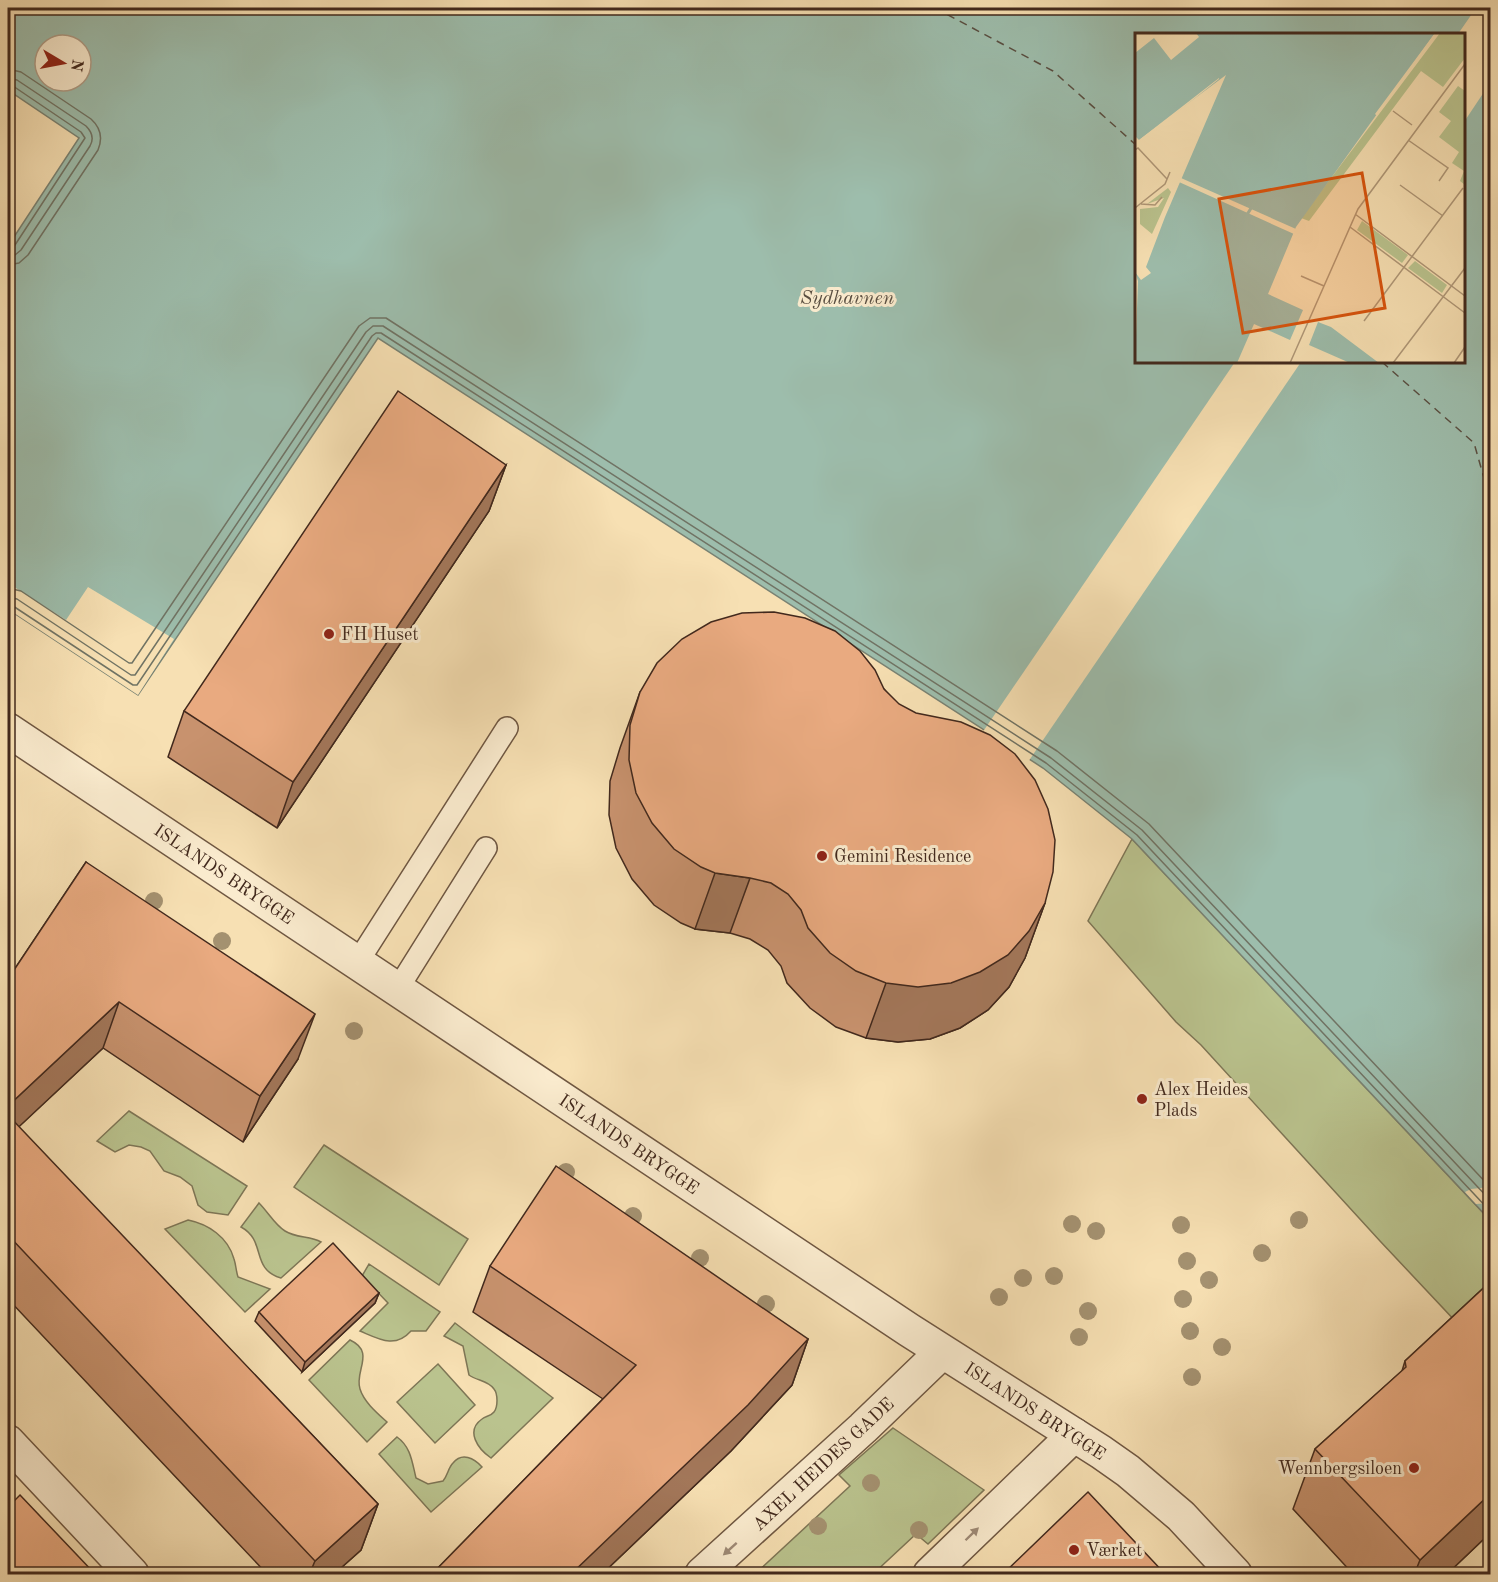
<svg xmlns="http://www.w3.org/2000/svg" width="1498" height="1582" font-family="'Old Standard TT',serif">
  <rect width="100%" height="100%" fill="#f7e0b3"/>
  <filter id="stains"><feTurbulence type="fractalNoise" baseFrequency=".00333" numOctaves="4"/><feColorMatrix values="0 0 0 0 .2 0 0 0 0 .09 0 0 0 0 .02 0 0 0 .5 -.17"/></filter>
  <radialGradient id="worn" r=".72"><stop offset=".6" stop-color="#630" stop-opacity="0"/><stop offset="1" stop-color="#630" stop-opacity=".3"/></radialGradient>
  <g fill="#bac38e" stroke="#7e7656" stroke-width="1.5">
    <polygon points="1132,839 1490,1220 1490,1358 1380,1241 1201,1045 1176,1022 1088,921"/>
    <polygon points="129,1111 247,1186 228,1215 207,1212 198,1205 192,1186 180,1177 164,1171 150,1151 141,1147 129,1145 115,1152 97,1141"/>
    <polygon points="324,1145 468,1239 439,1285 294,1187"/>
    <path d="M259,1203C268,1212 275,1225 285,1231C296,1238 310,1236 321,1242L281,1278C250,1269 267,1241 241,1227Z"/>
    <path d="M188,1220C208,1224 228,1237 234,1259C236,1265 236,1271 238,1277L270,1289L245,1312L165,1229Z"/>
    <path d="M369,1264L440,1312L426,1331H411C395,1349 379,1339 360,1331L388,1303L362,1276Z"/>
    <path d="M455,1323L553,1398L491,1458C478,1449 465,1431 482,1419C486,1416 491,1416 494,1412C498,1407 498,1394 494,1389C488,1380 477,1381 469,1375L463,1346L444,1336Z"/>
    <path d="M350,1340C376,1352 354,1371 360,1389C364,1402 377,1413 387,1422L367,1442L309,1380Z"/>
    <polygon points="438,1364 475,1405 435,1443 397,1402"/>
    <polygon points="893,1428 984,1490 928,1544 916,1534 873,1574 755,1574 850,1486 839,1475"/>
    <path d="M397,1437C411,1447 412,1462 416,1478L428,1484L443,1481C448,1475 448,1468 453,1463C462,1452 474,1458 482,1467L431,1512L379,1454Z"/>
  </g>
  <path fill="#9dbdac" stroke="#798273" stroke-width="1.5" fill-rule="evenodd" d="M8,8H1490V1220L1132,839L1043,768L378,338L138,695L8,609V246L79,138L8,90ZM1136,34H1464V362H1136ZM45,45H81V81H45Z"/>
  <g fill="#f7e0b3">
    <polygon points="1476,8 1490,8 1490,83 1464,122 1464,34 1458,34"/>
    <polygon points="1235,362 1301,362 1028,762 982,733"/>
    <polygon points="8,583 66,620 88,587 174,639 138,695 8,609"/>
    <polygon points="1490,1187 1490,1203 1476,1204 1465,1192 1471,1189"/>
  </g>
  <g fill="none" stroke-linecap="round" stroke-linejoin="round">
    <g stroke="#707364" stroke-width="1.5">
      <path d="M8,69L21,72L91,119C101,128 103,138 98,150L28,255L19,263L8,265"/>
      <path d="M8,78L17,80L86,126C92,132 94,139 90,146L21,250L15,255L8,256"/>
      <polyline points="8,85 13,86 81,132 85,138 15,245 8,248"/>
      <polyline points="8,588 21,591 129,663 132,663 359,326 370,318 386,318 1057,751 1149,824 1490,1187"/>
      <polyline points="8,597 17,599 131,675 135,675 366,332 373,326 383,326 1051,758 1142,830 1490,1200"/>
      <polyline points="8,605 13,606 133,685 137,685 372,336 376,333 381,333 1046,763 1137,835 1490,1211"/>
    </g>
    <g stroke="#594e41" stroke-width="1.5" stroke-dasharray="8 6" stroke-linecap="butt">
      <polyline points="935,8 1053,71 1136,145"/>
      <polyline points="1382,362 1474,443 1490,499"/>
    </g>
    <defs>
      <g id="lane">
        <polyline points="357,963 507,728"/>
        <polyline points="397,990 486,848"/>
      </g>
      <g id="street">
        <polyline points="8,730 909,1330 1101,1452 1128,1471 1181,1516 1235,1574"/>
        <polyline points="8,1442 132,1574"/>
        <polyline points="702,1574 863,1428 942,1352"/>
        <polyline points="930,1574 1074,1435"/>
      </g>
    </defs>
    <use href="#lane" stroke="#6f5742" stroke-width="24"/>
    <use href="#street" stroke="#6f5742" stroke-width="36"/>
    <use href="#lane" stroke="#faebce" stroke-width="21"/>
    <use href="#street" stroke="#faebce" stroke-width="33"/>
  </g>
  <g fill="#a49170">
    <circle cx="154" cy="901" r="9"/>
    <circle cx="222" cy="941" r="9"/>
    <circle cx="354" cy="1031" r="9"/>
    <circle cx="566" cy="1172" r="9"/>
    <circle cx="633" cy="1216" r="9"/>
    <circle cx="1299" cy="1220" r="9"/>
    <circle cx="1072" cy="1224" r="9"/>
    <circle cx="1181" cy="1225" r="9"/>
    <circle cx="1096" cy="1231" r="9"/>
    <circle cx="1262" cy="1253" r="9"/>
    <circle cx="700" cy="1258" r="9"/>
    <circle cx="1187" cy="1261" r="9"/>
    <circle cx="1054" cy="1276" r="9"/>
    <circle cx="1023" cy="1278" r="9"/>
    <circle cx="1209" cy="1280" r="9"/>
    <circle cx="999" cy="1297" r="9"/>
    <circle cx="1183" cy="1299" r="9"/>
    <circle cx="766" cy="1304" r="9"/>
    <circle cx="1088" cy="1311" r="9"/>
    <circle cx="1190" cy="1331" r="9"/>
    <circle cx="1079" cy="1337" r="9"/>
    <circle cx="1222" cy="1347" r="9"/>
    <circle cx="1192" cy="1377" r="9"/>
    <circle cx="871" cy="1483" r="9"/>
    <circle cx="818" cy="1526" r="9"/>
    <circle cx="919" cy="1530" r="9"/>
  </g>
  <g fill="#c8926e" stroke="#42291d" stroke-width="1.5">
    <polygon points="506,465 489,511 277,828 168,757 184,711"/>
    <polygon points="884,689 1045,903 1025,958 1009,987 988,1010 960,1028 930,1039 898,1042 866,1038 836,1027 810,1008 787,983 781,966 768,950 750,939 730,933 695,929 681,923 654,905 632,879 616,848 609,815 610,781 620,748 640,692"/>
    <polygon points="86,862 298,1059 243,1142 103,1048 18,1127 378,1504 361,1550 333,1575 268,1575 8,1299 8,979"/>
    <polygon points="490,1266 808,1339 792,1385 731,1451 601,1575 431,1575 603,1399 473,1312"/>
    <polygon points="1491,1281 1491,1538 1488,1535 1446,1575 1354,1575 1293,1509 1315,1449 1402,1371 1405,1361"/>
    <polygon points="379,1293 375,1303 302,1372 255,1321 259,1312"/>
  </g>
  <g fill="#a3775a" stroke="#42291d" stroke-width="1.5">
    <polygon points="506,465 489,511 277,828 293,782"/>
    <polygon points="715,873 750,878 730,933 695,929"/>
    <polygon points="1045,903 1025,958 1009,987 988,1010 960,1028 930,1039 898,1042 866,1038 886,983"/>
    <polygon points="119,1002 103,1048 8,1137 8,1106"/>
    <polygon points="315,1014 298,1059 243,1142 260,1096"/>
    <polygon points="379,1293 375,1303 302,1372 305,1362"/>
    <polygon points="808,1339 792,1385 731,1451 601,1575 570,1575"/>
    <polygon points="1491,1493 1491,1528 1488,1535 1446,1575 1414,1575 1420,1560"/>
    <polygon points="378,1504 361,1550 333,1575 309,1575 315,1561"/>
  </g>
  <g fill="#e9aa80" stroke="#42291d" stroke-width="1.5">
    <polygon points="398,391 506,465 293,782 184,711"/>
    <polygon points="774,612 805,618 835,631 860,651 875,670 884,689 899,704 916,713 961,722 990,735 1015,754 1035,780 1048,809 1055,840 1053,872 1045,903 1029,931 1008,955 980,972 951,983 918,987 886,983 856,971 830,953 808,928 801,910 788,894 771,883 750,878 715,873 701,867 674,849 652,823 636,793 629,760 630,725 640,692 657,663 682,639 711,622 742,613"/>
    <polygon points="86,862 315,1014 260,1096 119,1002 8,1106 8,979"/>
    <polygon points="8,1115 378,1504 315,1561 8,1235"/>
    <polygon points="556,1166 808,1339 748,1405 570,1575 431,1575 636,1365 490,1266"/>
    <polygon points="333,1243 379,1293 305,1362 259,1312"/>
    <polygon points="1491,1281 1491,1493 1420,1560 1315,1449 1406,1367 1405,1361"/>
    <polygon points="1088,1492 1166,1575 1002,1575"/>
    <polygon points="20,1495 96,1575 8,1575 8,1507"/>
  </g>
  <defs><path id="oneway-solid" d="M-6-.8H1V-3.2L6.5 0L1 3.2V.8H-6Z" transform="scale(1.5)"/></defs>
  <g fill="#9e8a76">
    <use href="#oneway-solid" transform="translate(972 1534) rotate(-44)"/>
    <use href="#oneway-solid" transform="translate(730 1549) rotate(138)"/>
  </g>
  <g fill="#8f2418" stroke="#faebce" stroke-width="2">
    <circle cx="329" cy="634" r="6"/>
    <circle cx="822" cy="856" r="6"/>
    <circle cx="1142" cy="1099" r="6"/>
    <circle cx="1414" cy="1468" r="6"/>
    <circle cx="1074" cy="1550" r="6"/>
  </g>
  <g text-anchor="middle" stroke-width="6" stroke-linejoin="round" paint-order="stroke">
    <g font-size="18" fill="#42291d" stroke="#faebce" text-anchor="start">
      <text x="341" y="640">FH Huset</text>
      <text x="834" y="862">Gemini Residence</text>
      <text x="1154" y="1095">Alex Heides<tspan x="1154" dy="21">Plads</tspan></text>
      <text x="1402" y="1474" text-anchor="end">Wennbergsiloen</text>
      <text x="1086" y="1556">Værket</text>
    </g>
    <g font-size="18" fill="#42291d" stroke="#faebce">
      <text transform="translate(224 874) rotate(34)" y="6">ISLANDS BRYGGE</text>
      <text transform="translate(629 1144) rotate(34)" y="6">ISLANDS BRYGGE</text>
      <text transform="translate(1035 1411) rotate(33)" y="6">ISLANDS BRYGGE</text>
      <text transform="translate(823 1464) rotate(-43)" y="6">AXEL HEIDES GADE</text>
    </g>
    <g font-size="20" font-style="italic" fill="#594e41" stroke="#faebce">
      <text x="847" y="304">Sydhavnen</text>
    </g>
  </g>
  <g transform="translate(1135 33)">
    <rect width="330" height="330" fill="#f7e0b3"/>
    <path d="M305,0H330V25L308,54L286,38L174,188L166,185ZM323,53L330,58V152L325,148L329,138L317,130L324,119L304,104L316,88L304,79ZM33,155L36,159L17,201L5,191V176L23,174L29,165L12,171ZM227,188L273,222L267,230L222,197ZM280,228L312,252L307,260L273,235Z" fill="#bac38e"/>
    <path d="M61,0H300L161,194L133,261L168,277L155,307L119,291L102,330H0L3,248L0,239L6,247L16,240L11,234L30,184L91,42L0,110V20L19,5L36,27L64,4ZM183,289L196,294L244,330H215L174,312Z" fill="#9dbdac"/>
    <path d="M300,0H303L242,83L240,81ZM84,45V46L0,113V103L4,107ZM46,145L161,196L159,201L44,149Z" fill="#f7e0b3"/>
    <path fill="none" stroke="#9dbdac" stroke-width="3" d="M56,330L98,204L125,161L151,148L190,141L265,0"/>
    <path fill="none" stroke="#af9777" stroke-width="1.5" d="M258,78L277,92M273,107L313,135L304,148M0,117L3,115L32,146M265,152L308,183M6,171L20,172L27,164M0,175L30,151L35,139M220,181L330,263M215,194L330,280M166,243L189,253M229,288L328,155M155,330L223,176L330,31M258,330L330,235M319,330L330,314"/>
    <path fill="#d7540e" fill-opacity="0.15" stroke="#d7540e" stroke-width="3" d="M227,140L250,275L108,300L84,166Z"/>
    <rect width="330" height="330" fill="none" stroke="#42291d" stroke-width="3"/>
  </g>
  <rect width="1498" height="1582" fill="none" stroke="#f7e0b3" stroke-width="30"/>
  <rect x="9" y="9" width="1480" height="1564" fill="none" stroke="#42291d" stroke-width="3"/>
  <rect x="15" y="15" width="1468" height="1552" fill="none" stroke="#42291d" stroke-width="1.5"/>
  <g transform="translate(63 63) rotate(100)"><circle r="28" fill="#faebce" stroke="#b09d87" stroke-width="1.5"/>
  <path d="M0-4.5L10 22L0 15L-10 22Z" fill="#8f2418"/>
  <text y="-9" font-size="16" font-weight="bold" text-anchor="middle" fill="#42291d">N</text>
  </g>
  <rect width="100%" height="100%" filter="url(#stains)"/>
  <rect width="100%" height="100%" fill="url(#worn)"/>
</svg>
